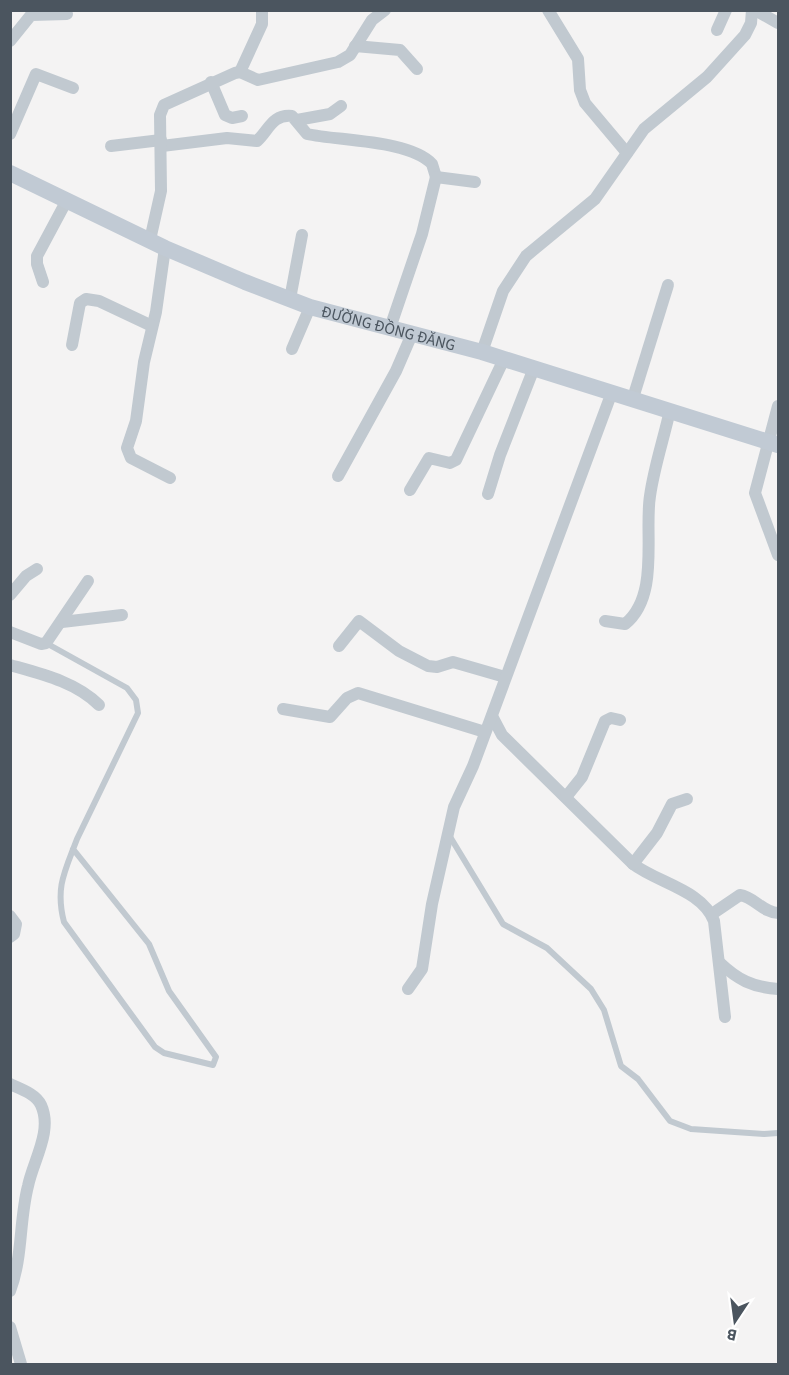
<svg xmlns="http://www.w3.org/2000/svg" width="789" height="1375" font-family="'Source Sans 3',sans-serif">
  <rect width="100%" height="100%" fill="#f4f3f3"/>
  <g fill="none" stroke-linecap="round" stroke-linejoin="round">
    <g stroke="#c1c9d0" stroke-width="6">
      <path d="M46,643L127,688L136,700L138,713L77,839C65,871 55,887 64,922L155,1047L164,1053L213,1065L216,1057L169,991L149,944L73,849"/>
      <polyline points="449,835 503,924 547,948 591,989 604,1010 621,1066 638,1079 670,1121 691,1129 764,1134 778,1133"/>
    </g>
    <g stroke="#c1c9d0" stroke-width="12">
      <polyline points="548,10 578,59 580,90 585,103 627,153"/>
      <polyline points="755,10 778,23"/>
      <polyline points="717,30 726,10"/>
      <polyline points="10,41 31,15 67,14"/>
      <polyline points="355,46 400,50 417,69"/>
      <polyline points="240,72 262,24 262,10"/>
      <polyline points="211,82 225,115 232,118 242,116"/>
      <polyline points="297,120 330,114 341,106"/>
      <polyline points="10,134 36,74 73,88"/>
      <polyline points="111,146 161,140"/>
      <path d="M162,146L227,138L257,141C269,130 272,114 292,116L307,134C339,141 410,140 432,164L436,177"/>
      <polyline points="150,240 161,191 160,115 164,105 235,73 240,72 258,80 338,62 350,55 372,20 385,10"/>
      <polyline points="165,248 156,312 144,362 136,421 127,448 131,458 170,478"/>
      <polyline points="43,282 37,264 37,256 67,200"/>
      <polyline points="290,299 302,235"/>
      <polyline points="390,328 422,234 436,177 475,182"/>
      <polyline points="72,345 80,303 86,299 99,301 152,326"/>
      <polyline points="292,349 310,307"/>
      <polyline points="482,352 503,291 526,256 595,199 644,129 707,77 745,35 751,23 752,10"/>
      <polyline points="633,398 668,285"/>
      <polyline points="778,406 755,493 778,555"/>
      <polyline points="338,476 396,371 412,334"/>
      <polyline points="410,490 429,458 450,463 456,460 504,359"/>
      <polyline points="488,494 500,455 534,368"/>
      <polyline points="10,595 26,576 37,569"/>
      <path d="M605,621L625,624C660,596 644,533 650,496C654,467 664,438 670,410"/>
      <polyline points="62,622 122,615"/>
      <polyline points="10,632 41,644 46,643 88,581"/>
      <polyline points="339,646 359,621 399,651 428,666 437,667 453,662 505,677"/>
      <path d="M10,665C42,674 76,682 99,705"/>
      <polyline points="283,709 330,717 347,698 358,693 485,732"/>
      <path d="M492,716L502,735L633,864C658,883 702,890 714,921L725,1017"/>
      <polyline points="566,797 582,777 605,721 611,718 620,720"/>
      <polyline points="633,864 657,833 672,804 687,799"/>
      <path d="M712,914L740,895C754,897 764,913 778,913"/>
      <polyline points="10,916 16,924 14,934 10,937"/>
      <path d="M719,962C738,980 752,987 778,989"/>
      <polyline points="408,989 422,969 432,904 454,807 473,766 612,392"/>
      <path d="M10,1084C21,1089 36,1094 41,1105C53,1131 33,1161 28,1186C19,1221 23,1257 10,1291"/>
      <polyline points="10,1327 21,1364"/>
    </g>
    <path stroke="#c1cad4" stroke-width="16" id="s1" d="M10,173L165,248L245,282L310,307L482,352L778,445"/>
  </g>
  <g text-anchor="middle" stroke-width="5" stroke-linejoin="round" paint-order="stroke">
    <g font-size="16" fill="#4b555f" stroke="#fff">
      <text dy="6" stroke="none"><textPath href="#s1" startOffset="410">ĐƯỜNG ĐỒNG ĐĂNG</textPath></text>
    </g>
  </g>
  <rect width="789" height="1375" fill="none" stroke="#4b555f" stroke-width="24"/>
  <g transform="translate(735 1321) rotate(193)" stroke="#ffffff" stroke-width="4.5" paint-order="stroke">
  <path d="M0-4.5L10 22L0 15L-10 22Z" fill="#4b555f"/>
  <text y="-9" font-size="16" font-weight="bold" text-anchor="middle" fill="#4b555f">B</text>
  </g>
</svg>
